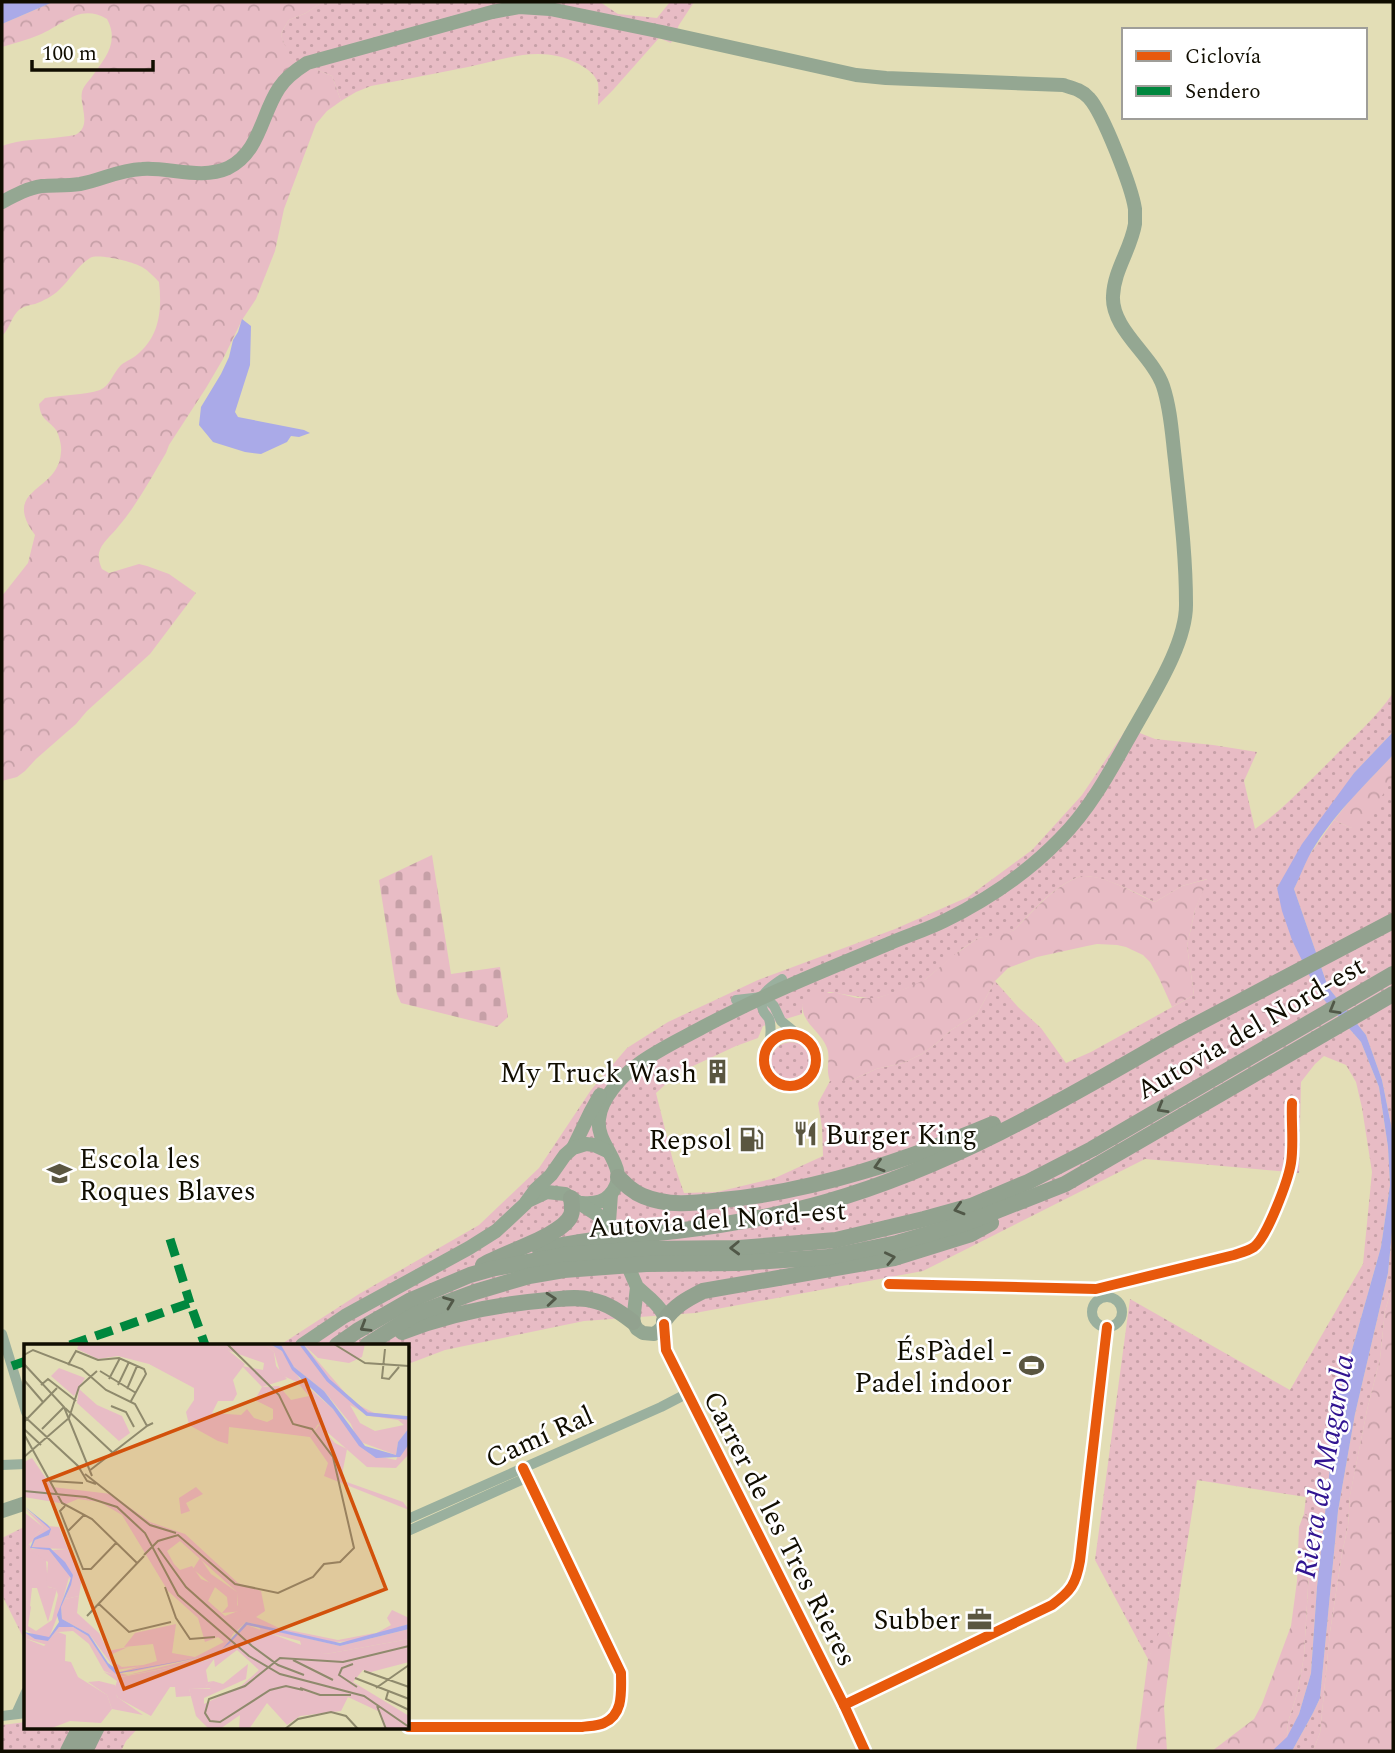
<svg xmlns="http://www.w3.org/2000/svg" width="1395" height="1753" font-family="Spectral,serif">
  <defs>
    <pattern id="grass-dots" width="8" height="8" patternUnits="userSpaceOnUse" patternTransform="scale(1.75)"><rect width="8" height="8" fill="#e8bcc5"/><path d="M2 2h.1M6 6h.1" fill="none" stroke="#c6a0a7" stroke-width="1.8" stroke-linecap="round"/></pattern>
    <pattern id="forest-crowns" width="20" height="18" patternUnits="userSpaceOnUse" patternTransform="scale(1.75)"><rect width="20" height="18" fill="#e8bcc5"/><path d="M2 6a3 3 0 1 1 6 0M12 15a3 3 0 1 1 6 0" fill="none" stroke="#c6a0a7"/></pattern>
    <pattern id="cemetery-stones" width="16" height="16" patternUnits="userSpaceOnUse" patternTransform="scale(1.75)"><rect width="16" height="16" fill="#e8bcc5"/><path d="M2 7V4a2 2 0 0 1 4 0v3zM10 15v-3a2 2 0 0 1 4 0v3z" fill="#c6a0a7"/></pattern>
  </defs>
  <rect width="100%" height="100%" fill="#e3deb6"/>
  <g fill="url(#grass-dots)" fill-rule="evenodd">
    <path d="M322,2H600L618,14L657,18L670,2H694L679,25L671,43L659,38L613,90L598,105C598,98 599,90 598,83C595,74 587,69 579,64C540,44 507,59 468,67C436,73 404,80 371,86L356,92L341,101L332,76L289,59L281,35L284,28L289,20L306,13Z"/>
    <path d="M1393,693V732L1354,773L1277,888L1318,993L1361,1042L1379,1087L1388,1147L1390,1185L1381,1247L1337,1403L1317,1587L1311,1673L1299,1714L1287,1738L1288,1722L1298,1691L1304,1656L1312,1519L1304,1514L1306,1497L1197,1480L1172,1642L1168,1632L1152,1651L1148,1659L1095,1560L1130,1299L1290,1390L1363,1264L1372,1172L1362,1108L1356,1082L1346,1065L1324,1056L1315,1064L1301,1082L1299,1173L1145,1159L923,1271L695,1313L584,1321L445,1350L408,1364V1345H280L359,1294L479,1225L539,1168L591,1090L627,1048L668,1022L758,980L895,929L968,897L1032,850L1082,795L1127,728L1155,739L1213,745L1257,752L1244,781L1255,829C1283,810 1306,784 1331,760C1352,738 1376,718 1393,693ZM1081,876C1104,875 1134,892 1155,902L1182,886L1207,879L1195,910L1187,946L1194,995L1091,1052L1066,1063L1041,1028L1018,1007L995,981L977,1014L951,1030L937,1043L922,1054L903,1063L876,1069L850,1081H830L818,1103L822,1127L823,1156L775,1178L717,1192L684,1193L673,1161L656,1093L678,1073L736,1046L758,1038L763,1026L802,1014V1005L829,992L867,998H877L897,992L918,984L926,979L962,949L978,938L1005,934L1014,930C1034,910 1053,886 1081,876Z"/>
    <polygon points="1393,779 1393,1135 1382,1080 1366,1035 1328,987 1294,889 1308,857 1334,820 1351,828"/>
    <circle cx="791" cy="1062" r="20"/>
    <polygon points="1393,1223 1393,1284 1385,1311 1380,1359 1367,1410 1350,1496 1348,1526 1342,1553 1330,1632 1320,1733 1313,1751 1292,1751 1313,1713 1320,1698 1338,1511 1355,1414 1388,1273"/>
    <polygon points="26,1526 26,1643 2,1595 2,1538"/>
    <polygon points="26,1722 26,1727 139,1727 126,1741 121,1751 2,1751 2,1725"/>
  </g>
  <g fill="url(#forest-crowns)">
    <path d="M53,2H322L306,13L289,20L284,28L281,35L290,59L332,76L341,101L327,111L316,124L284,209L275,251L256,299L242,320L223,359L206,388L169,445L166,453C151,478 137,505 118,527C112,535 101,543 99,553C98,558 100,565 102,569L109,573L139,564L147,566L169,574L196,593L150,654L87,711L76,724L36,759L25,771L17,777L2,781V596L28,563L35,535C0,487 59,493 61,452C62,447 59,434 56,430C48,419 41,421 39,404L45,398C61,395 85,395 100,390C110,386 113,373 121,365C126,361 134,358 139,353C160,335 162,308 159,282C154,277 149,271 142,267C134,262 98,253 90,258C77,266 70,280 59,290C53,296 43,301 35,304C30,305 25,306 20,309C11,316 10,329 2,336V146C21,139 41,140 61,137C66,136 73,136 77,134C92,124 79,105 82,92C83,87 87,83 91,78C104,59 120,43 107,19C79,3 64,25 39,35C27,40 14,43 2,47V24Z"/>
    <polygon points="1393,755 1393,779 1365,822 1351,828 1334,820 1351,799"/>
    <path d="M1081,876C1107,875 1131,892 1155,902L1182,886L1208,879L1195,910L1187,946L1194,995L1172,1007L1159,978L1150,962L1143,955L1126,947L1117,945L1097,944L1087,946L1037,957L1008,968L995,981L977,1014L951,1030L937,1043L922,1054L903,1063L876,1069L850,1081H830C825,1067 831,1060 827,1048C821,1031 803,1025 802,1005L810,998L819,993H837L857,998H877L907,988L926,979L954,955L978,938C990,935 1002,935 1014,930C1035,910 1053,886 1081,876Z"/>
    <polygon points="1393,1284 1393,1751 1313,1751 1320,1733 1330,1632 1342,1553 1348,1526 1350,1495 1367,1410 1380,1359 1385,1311"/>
    <polygon points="1304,1514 1312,1519 1304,1656 1298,1691 1288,1722 1287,1738 1272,1751 1212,1751 1254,1719 1262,1704 1291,1626 1297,1581 1299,1527"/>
    <polygon points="1168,1632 1172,1642 1164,1707 1167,1751 1136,1751 1148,1659 1159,1633"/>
  </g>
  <polygon fill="url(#cemetery-stones)" points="432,855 451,974 500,967 508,1017 497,1027 401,1003 397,994 379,880"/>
  <g fill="#aaaae8">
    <polygon points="2,2 53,2 2,24"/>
    <polygon points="242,319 251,326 250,365 235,412 238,417 304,430 310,433 299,437 291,436 287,442 261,454 245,452 213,442 199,425 201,407 221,374 229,357 233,340 238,332"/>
    <path d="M1393,732V755C1363,787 1329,819 1308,858C1303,868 1299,879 1294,889L1328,987L1366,1035L1382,1080L1393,1135V1222L1388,1273L1355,1414L1338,1511L1320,1698L1313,1713L1292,1751H1272L1287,1737L1299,1714L1311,1673L1317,1587L1337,1403L1381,1247L1390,1185L1388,1147L1379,1087L1361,1042L1318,993L1292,940L1282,911L1277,888L1302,844L1354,773Z"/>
  </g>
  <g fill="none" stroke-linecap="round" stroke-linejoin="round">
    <g stroke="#9ab09e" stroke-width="10">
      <polyline points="736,1000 762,997 767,999 774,1006 781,1021 797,1034"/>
      <circle cx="790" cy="1060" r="26"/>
      <path d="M770,1042C770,1035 772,1026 769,1019C768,1016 764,1014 763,1010C756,995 772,986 782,979"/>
      <path d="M889,1284L1096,1289L1234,1255C1240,1253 1248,1251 1254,1247C1267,1237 1288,1181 1291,1163C1294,1144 1291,1123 1292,1103"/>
      <circle cx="1107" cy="1312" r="15"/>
      <polyline points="664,1324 666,1350 844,1705 865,1751"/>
      <polyline points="2,1334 26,1412"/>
      <polyline points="2,1465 26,1464"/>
      <polyline points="408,1519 661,1407 688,1393"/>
      <polyline points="408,1531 528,1477"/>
      <path d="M844,1705L1052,1605C1071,1591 1076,1584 1080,1561L1107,1327"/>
      <polyline points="16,1714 26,1692"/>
      <polyline points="2,1716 26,1713"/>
      <path d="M408,1727H582C589,1726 598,1726 604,1723C624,1714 621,1691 621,1673L523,1468"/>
    </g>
    <g stroke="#94a792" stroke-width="14">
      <path d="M2,202C15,195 28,188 42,186C54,185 67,186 80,184C102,180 118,170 142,169C170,167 201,180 228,168C260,152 261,115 279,88C286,77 296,70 307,63L492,12L519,7L550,9L662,32L856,75L886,78L1063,85C1073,88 1082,90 1089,98C1103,113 1132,188 1135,209C1135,213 1135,219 1135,224C1131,249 1114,270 1113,296C1111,329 1153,356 1163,386C1171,410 1172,436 1175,460C1180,508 1186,555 1186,603C1187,642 1154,693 1135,727C1113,766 1092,807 1060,839C1026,874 987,900 944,921C926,930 906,936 888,944C825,970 763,995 703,1027C681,1039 657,1050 637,1065C622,1076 601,1098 599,1119C595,1147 634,1168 610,1195C603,1203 593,1204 582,1203"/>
      <polyline points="573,1148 590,1113 600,1095"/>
      <path d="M611,1194L609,1222L637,1287L633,1322L637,1329L643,1333L654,1334C680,1318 650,1299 637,1287"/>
      <polyline points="530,1200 547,1192 565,1194 609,1222"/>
      <polyline points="302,1345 345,1316 469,1248 496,1231 525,1204 536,1189 551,1175 565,1155 573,1148 586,1144 594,1145 607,1151"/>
      <polyline points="2,1511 26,1503"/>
    </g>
    <g stroke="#92a28f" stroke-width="16">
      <path d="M618,1177C626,1185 633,1192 643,1196C669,1207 696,1203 722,1200C816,1191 907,1160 993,1124"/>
      <path d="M540,1250C584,1239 630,1236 676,1231C726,1225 777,1216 826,1202C946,1168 1057,1104 1164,1042C1189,1028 1214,1015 1239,1002C1290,975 1342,948 1393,921"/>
      <path d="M483,1265C502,1253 564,1235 571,1215C573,1210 572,1204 571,1198"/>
      <path d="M664,1321C674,1306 687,1299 703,1291L894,1258L971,1234L991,1223"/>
      <path d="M402,1332C449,1314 498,1304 548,1300C562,1299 577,1296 591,1300C607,1303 620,1312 633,1322"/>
      <polyline points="337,1345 357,1331 411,1300 470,1275 491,1269 564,1255 645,1249 739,1248 836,1240 924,1219 971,1206 1028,1182 1092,1149 1393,974"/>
      <polyline points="367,1345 416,1314 475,1292 529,1276 564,1270 646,1264 739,1263 829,1257 897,1243 966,1223 1065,1184 1393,994"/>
      <polyline points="68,1751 80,1727"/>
      <polyline points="85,1751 97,1727"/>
    </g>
    <g stroke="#00873e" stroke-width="9" stroke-dasharray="18 9" stroke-linecap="butt">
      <polyline points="170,1239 190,1303"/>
      <polyline points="70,1345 190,1303 205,1345"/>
      <polyline points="12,1366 26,1361"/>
    </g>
    <defs>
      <g id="cycleway">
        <circle cx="790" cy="1060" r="26"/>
        <path d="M889,1284L1096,1289L1234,1255C1240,1253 1248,1251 1254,1247C1267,1237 1288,1181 1291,1163C1294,1144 1291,1123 1292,1103"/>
        <polyline points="664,1324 666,1350 844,1705 865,1751"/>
        <path d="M844,1705L1052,1605C1071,1591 1076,1584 1080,1561L1107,1327"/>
        <path d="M408,1727H582C589,1726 598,1726 604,1723C624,1714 621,1691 621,1673L523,1468"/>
      </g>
    </defs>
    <use href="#cycleway" stroke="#fff" stroke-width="15"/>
    <use href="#cycleway" stroke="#e8590c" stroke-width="10"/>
  </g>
  <defs><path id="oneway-chevron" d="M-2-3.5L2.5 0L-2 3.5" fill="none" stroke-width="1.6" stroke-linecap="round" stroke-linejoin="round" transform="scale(1.75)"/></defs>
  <g stroke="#515848">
    <use href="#oneway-chevron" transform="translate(1334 1009) rotate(150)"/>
    <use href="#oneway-chevron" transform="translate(1162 1108) rotate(150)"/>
    <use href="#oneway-chevron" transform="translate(879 1166) rotate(163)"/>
    <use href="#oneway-chevron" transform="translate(959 1209) rotate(164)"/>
    <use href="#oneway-chevron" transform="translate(735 1248) rotate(178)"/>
    <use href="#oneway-chevron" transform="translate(890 1258) rotate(-12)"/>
    <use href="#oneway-chevron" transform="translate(551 1299) rotate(-5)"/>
    <use href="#oneway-chevron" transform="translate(449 1302) rotate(-21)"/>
    <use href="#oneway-chevron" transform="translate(365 1327) rotate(149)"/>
  </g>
  <defs>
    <symbol id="building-bare" viewBox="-9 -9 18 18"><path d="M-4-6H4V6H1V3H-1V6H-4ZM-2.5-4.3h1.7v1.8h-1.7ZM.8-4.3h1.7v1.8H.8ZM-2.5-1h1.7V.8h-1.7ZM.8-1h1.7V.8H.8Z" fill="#5a5640" stroke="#fff" stroke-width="2.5" paint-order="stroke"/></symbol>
    <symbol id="restaurant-bare" viewBox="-9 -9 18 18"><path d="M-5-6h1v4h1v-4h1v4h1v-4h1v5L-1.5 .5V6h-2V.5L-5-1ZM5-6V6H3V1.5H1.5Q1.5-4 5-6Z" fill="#5a5640" stroke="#fff" stroke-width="2.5" paint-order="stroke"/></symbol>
    <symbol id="fuel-bare" viewBox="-9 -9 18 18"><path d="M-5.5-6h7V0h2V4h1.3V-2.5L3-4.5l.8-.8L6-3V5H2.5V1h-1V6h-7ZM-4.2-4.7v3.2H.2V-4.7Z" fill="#5a5640" stroke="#fff" stroke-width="2.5" paint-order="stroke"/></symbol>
    <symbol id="school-bare" viewBox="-9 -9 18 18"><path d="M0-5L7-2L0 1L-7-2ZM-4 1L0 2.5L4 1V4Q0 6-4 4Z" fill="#5a5640" stroke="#fff" stroke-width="2.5" paint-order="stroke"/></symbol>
    <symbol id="stadium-bare" viewBox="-9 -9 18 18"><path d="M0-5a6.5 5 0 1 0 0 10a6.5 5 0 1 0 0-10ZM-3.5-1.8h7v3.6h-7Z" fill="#5a5640" stroke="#fff" stroke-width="2.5" paint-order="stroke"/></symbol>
    <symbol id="office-bare" viewBox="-9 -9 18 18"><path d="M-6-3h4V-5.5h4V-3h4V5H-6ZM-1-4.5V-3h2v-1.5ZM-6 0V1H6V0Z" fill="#5a5640" stroke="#fff" stroke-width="2.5" paint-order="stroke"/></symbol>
  </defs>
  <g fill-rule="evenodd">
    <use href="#building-bare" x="700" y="1054" width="35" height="35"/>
    <use href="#restaurant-bare" x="788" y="1116" width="35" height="35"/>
    <use href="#fuel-bare" x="734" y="1122" width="35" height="35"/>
    <use href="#school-bare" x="42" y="1156" width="35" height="35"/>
    <use href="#stadium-bare" x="1014" y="1348" width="35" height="35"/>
    <use href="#office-bare" x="962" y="1602" width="35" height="35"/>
  </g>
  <g text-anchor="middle" stroke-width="5" stroke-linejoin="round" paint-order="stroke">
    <g font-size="28" fill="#100d00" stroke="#fff">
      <text transform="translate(1250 1027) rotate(-30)" y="10">Autovia del Nord-est</text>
      <text transform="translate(717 1218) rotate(-4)" y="10">Autovia del Nord-est</text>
      <text transform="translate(539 1436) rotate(-24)" y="10">Camí Ral</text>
      <text transform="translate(781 1528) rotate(63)" y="10">Carrer de les Tres Rieres</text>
    </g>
    <g font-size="28" fill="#100d00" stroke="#fff" text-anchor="end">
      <text x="697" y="1082">My Truck Wash</text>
      <text x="825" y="1144" text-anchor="start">Burger King</text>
      <text x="732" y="1149">Repsol</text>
      <text x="79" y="1168" text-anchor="start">Escola les<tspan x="79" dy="32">Roques Blaves</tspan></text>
      <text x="1012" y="1360">ÉsPàdel -<tspan x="1012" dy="32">Padel indoor</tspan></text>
      <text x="960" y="1629">Subber</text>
    </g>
    <g font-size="30" font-style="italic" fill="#311491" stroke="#fff">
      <text transform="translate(1324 1466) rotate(-80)" y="10">Riera de Magarola</text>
    </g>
  </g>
  <g transform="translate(24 1344)">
    <rect width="385" height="385" fill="#e3deb6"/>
    <path d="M186,0H240L250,8L252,22L263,35L238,43L218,22L239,26L240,19ZM279,0H341L338,13L325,19L294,14ZM295,81L311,99L323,105L317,136L379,158L385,166L300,132L304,119L286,93ZM8,114L28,143L87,150L126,178L161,190L214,239L237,247L241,267L232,273L255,284L314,296L351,289L336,297L307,298L222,278L209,290L203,300L223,281L302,310L385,295V318L347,328L339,326L329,338L385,372V385H360L356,368L324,353L317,367L276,372L263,381L243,359L225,385H215L216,371L196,385H185L172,372L165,345H187L182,342L189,337L199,340L224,320L222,335L180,354V360L217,342L235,326L213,306L191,323L190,315L95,333L80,327L65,300L49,287L34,288L23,301L0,294V288L24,297L35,283H49L64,292L85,324L91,328L104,331L183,312L107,328H96L133,317L129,300L100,303L111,289L152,280L148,309L171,313L200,298L194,293L181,298L174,274L144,247L98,171L76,158L54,155L42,160L0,153V118ZM156,197L213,248L214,267L201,272L184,257L192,241L177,235L168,222L156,226L150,220L143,207ZM0,168L19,183L2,204L22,215L24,243L33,245L24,278L13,244H8L6,262L0,253ZM44,205L58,233L55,252L41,255L47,241L43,223L28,206ZM75,337L91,341L93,353L119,371L88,365L83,351L64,338Z" fill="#e8bcc5" fill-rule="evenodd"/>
    <path d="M55,0H186L204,6L221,20L209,36L213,50L209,57H194L188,69L217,71L223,65L230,74L243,78L249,75V65L231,56L238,43L255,42L267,56L285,52L273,38L257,31L250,8L240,0H246L258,7L277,37L309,65L347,111L372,116L385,88V110L372,124L343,123L294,80L286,93L205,83L204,100L194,97L165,81L162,68L170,56V44L125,20L94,12L74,15L53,5ZM253,0H279L329,58L350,69L385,73V84L374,98L372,111L334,97L327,80L300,47L270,23ZM326,61L346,72L374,76L380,81L351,87L336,79ZM55,45L73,61L98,72L106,89L95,97L53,59ZM0,164L24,182L35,183L44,205L8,204L11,196L25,191L26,189L16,192L5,200L8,205H25L46,230L37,262L41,255L55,252L53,269L75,289L84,307L104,303L86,311L88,317L98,323L130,320L92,326L65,290L38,275L37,263L25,294L17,295L0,285V253L7,263L4,282L12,287L28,276L34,251L32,245L22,242L24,218L2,204L19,183ZM176,214L187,230L213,248V261L219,267L198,269L204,262L203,253L169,225ZM368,266L385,274V280L349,291L367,281L363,274ZM235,283L316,302L385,285V295L302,310L278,304L276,297L237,287ZM34,288L42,291L41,317L47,318L54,333L83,351L88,365L77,379L46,377L25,385H0V294L20,302ZM190,315L182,326L184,338L189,337L182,342L189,344L165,345L167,352L152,353L151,343H146L127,372L94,354L90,346L93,337L80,328L98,333Z" fill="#e8bcc5" fill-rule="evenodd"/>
    <path d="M172,143L179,150L162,159L166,167L157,170L155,154Z" fill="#e8bcc5"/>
    <path d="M35,24L61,34L50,52L27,32Z" fill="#e8bcc5"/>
    <path d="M246,0L257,1L270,23L300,47L341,102L372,111L374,98L385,84V100L376,113L352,114L335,102L309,65L268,26L258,7ZM0,162L24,181L27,185L25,191L11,196L8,203L26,204L41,218L49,231L47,241L37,263L38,275L65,290L84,319L96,328L184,312L198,305L222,278L316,299L385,280V285L316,302L223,281L205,300L189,311L92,330L85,324L64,292L49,283H35L24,297L11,295L0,288L25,293L35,278L33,271L47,234L25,206L6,204L10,194L26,185Z" fill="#aaaae8"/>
    <path fill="none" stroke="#aaaae8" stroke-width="3.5" d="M277,0L304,36L343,70L385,74"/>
    <path fill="none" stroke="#8f8a6d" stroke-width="2" d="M310,0L341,19L385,22M361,5L358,34L365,35L375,23M0,11L9,6L58,25L82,46L111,60L123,82L129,79M0,20L40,63L68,132M44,21L52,7L74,16L95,14L120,25L122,30L107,57M76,27L112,49M85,35L96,14M0,36L19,58M17,41L24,35L52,57M94,41L105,18M103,45L113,22M87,62L102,68L110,83M41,64L88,108M0,72L54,122L63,137L72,140M0,78L33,44M0,85L17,101M18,85L40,63M0,90L38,159L68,175L113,219M0,113L45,74L55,43L73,27M65,127L123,82M61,130L126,181L152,189M26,137L59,139M0,147L62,153L93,163L121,189L154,251L225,312L256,330L340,352L385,383M41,162L36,167L59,225H67L92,199M44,187L60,171M134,204L162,243L228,302L254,321L280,331M126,205L120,211L134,197L154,191L211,240L254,249L289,233L300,220L316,218L330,204L309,113L288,85L269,80L255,51L203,0M141,243L152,274L166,295L191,293M75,260L105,288L147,278M63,272L120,212M269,316L309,336M329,320L318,324L315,331L333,343M340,327L385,343M331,334L385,355M276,344L296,351H327M352,344L385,321M279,346L262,342L246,346L196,378L186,377L181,369L185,355L221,342L256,314L319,318L385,302M364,348L362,355L385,366M353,362L362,385M261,385L274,375L307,368L322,372L334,385"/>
    <path fill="#d2510b" fill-opacity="0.15" stroke="#d2510b" stroke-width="3.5" d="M281,36L362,245L100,345L20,137Z"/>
    <rect width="385" height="385" fill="none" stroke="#100d00" stroke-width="3.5"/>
  </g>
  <rect width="1395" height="1753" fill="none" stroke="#100d00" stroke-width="7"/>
  <rect x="1122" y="28" width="245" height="91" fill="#ffffff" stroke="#9f9e99" stroke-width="2"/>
  <rect x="1136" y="51" width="35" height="10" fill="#e8590c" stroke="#9f9e99" stroke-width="2"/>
  <text x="1185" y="63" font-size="21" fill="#100d00">Ciclovía</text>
  <rect x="1136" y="86" width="35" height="10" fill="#00873e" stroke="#9f9e99" stroke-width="2"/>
  <text x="1185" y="98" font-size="21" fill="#100d00">Sendero</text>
  <path d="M32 60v10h121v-10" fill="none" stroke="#100d00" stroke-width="3.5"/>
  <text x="42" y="60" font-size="21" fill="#100d00" stroke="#ffffff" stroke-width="5" paint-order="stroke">100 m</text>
</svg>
